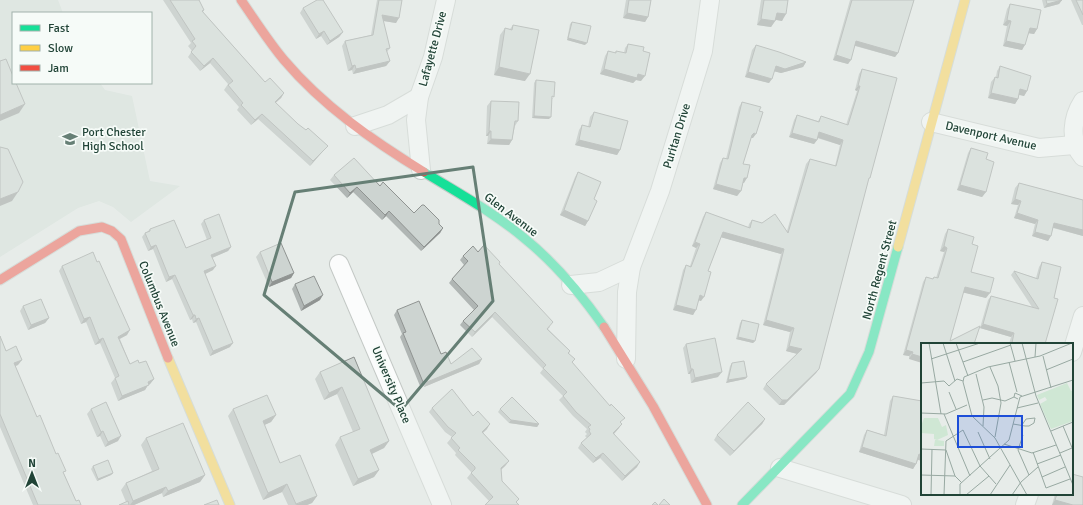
<svg xmlns="http://www.w3.org/2000/svg" width="1083" height="505" font-family="Signika,sans-serif">
<style>
.built{fill:#d4dfd9}
.lines{fill:none;stroke-linecap:round;stroke-linejoin:round}
.street-casing{stroke:#c4c9c6;stroke-width:20}
.fast-casing{stroke:#c2cac6;stroke-width:11}
.slow-casing{stroke:#c2cac6;stroke-width:11}
.jam-casing{stroke:#c2cac6;stroke-width:11}
.street{stroke:#fbfcfc;stroke-width:18}
.fast{stroke:#16e098;stroke-width:9}
.slow{stroke:#ffcf43;stroke-width:9}
.jam{stroke:#f24e42;stroke-width:9}
.wall{fill:#b0b6b4}
.shaded-wall{fill:#909492}
.building{fill:#cdd4d1;stroke:#909492}
.marked{fill:none;stroke:#667f75;stroke-width:3;stroke-linejoin:round}
.labels{text-anchor:middle;dominant-baseline:central;stroke-width:3.5;stroke-linejoin:round;paint-order:stroke}
.street-label{font-size:12px;fill:#214437;stroke:#f6fbf8}
.poi-label{font-size:12px;fill:#214437;stroke:#f6fbf8;text-anchor:start}
.inset-road{fill:none;stroke:#98a9a2;stroke-width:1}
.view{fill:#1d4ed8;fill-opacity:0.15;stroke:#1d4ed8;stroke-width:2}
.inset-edge{fill:none;stroke:#214437;stroke-width:2}
</style>
<rect width="100%" height="100%" fill="#e7ece9"/>
<!-- built -->
<path class="built" d="M0 0H58L63 13H13V83H100L105 90 132 96 150 181 180 186 131 222 113 207 99 201 78 208 0 257Z"/>
<g class="lines">
<!-- street casing -->
<g class="street-casing">
<g id="street">
<path d="M1083 101C1072 118 1069 141 1083 157"/>
<path d="M931 122 1039 148 1074 145"/>
<path d="M355 126 388 115 419 97"/>
<path d="M421 170 416 120 419 97 433 57 446 0"/>
<path d="M339 264 442 505"/>
<path d="M571 285 599 282 631 267"/>
<path d="M1072 352 1083 316"/>
<path d="M626 359 627 292 631 267 660 191 703 51 710 0"/>
<path d="M780 468 902 505"/>
<path d="M1025 505 1029 494"/>
</g>
</g>
<!-- fast casing -->
<g class="fast-casing">
<g id="fast">
<path d="M424 172C458 193 493 212 524 238 555 263 581 294 604 327"/>
<path d="M742 505 850 394 869 352 898 247"/>
</g>
</g>
<!-- slow casing -->
<g class="slow-casing">
<g id="slow">
<path d="M898 247 965 0"/>
<path d="M168 358 230 505"/>
</g>
</g>
<!-- jam casing -->
<g class="jam-casing">
<g id="jam">
<path d="M241 0C255 20 268 41 284 60 323 106 373 141 424 172"/>
<path d="M0 280 79 231 102 227 112 231 121 239 168 358"/>
<path d="M604 327 653 406 707 505"/>
</g>
</g>
<!-- street -->
<use href="#street" class="street"/>
<!-- fast -->
<use href="#fast" class="fast"/>
<!-- slow -->
<use href="#slow" class="slow"/>
<!-- jam -->
<use href="#jam" class="jam"/>
</g>
<!-- wall -->
<g class="wall">
<path d="M163 0H199L204 10 203 12 265 82 284 93 281 98 275 103 324 150 310 166 258 119 251 125 237 110 239 107 224 90 228 84 210 63 200 71 188 57 192 51 188 46 191 43Z"/>
<path d="M377 0H402L396 23 383 21 390 48 387 52 390 61 386 66 353 74 352 70 348 71 342 46 345 41 371 35Z"/>
<path d="M626 0H651L648 17 645 22 623 18Z"/>
<path d="M761 0H788L782 21 776 20 771 27 757 25Z"/>
<path d="M850 0H914L898 53 895 57 855 46 848 64 833 60Z"/>
<path d="M1042 0H1062L1059 4 1044 8Z"/>
<path d="M1071 0H1083V25H1082Z"/>
<path d="M1010 4 1037 29 1034 34 1029 33 1022 50 1003 46 1007 26 1003 25 1007 9Z"/>
<path d="M303 8 343 32 339 37 327 45 321 36 316 39 300 13Z"/>
<path d="M572 22 585 45 567 40 570 24Z"/>
<path d="M513 25 525 81 494 75 500 35 505 28 510 29Z"/>
<path d="M628 44 643 51 641 81 636 80 633 83 600 74 605 56 608 51 615 53 616 51 624 53 625 48Z"/>
<path d="M756 45 806 62 803 67 781 73 774 71 769 83 745 77 752 50Z"/>
<path d="M1000 66 1027 91 1024 96 1019 95 1018 99 1015 104 988 98 991 82 995 77H996L997 71Z"/>
<path d="M862 69 868 181 819 369 816 373 784 405H779L763 389 766 384 797 354 786 351 790 332 763 325 781 254 721 237 708 271 701 301 699 300 693 315 673 310 683 270 686 265 690 266 696 248 692 246 703 217 706 212 748 228 749 224 752 220 787 231 806 164 810 159 835 166 840 145 817 138V140L814 144 789 137 794 120 797 115 818 121 821 116 846 125 857 91 855 90 859 74Z"/>
<path d="M536 80 553 99H552L549 119 532 118 534 83Z"/>
<path d="M491 101 518 121 515 126 512 140 509 145 487 144 488 136H486L487 106Z"/>
<path d="M742 102 753 138H751L743 164 744 183H743L741 191 737 196 713 189 720 163 723 158 726 159 739 107Z"/>
<path d="M594 112 620 150 617 155 575 145 579 130 582 125 588 127 590 117Z"/>
<path d="M971 148 986 159V192L982 197 957 190 968 153Z"/>
<path d="M578 172 594 199 588 221 585 226 560 215 575 177Z"/>
<path d="M334 175 380 186 414 213 439 224 443 228 440 233 421 251 386 216 382 220 353 192 347 198 330 180Z"/>
<path d="M1019 183 1083 200V236L1053 228 1048 241 1032 236 1035 224 1014 218 1018 205 1011 204 1015 188Z"/>
<path d="M204 220 231 247 228 251 212 258 213 270 205 274 230 347 210 356 196 322 193 323 192 319 190 320 172 279 166 282 153 249 148 251 142 237 145 233 147 232 150 229 186 248 207 240 201 224Z"/>
<path d="M948 229 972 244 971 272 986 298 963 292 950 341 974 344 909 359V356L903 355 923 282 926 277 933 279 934 277 936 278 944 252 940 251 945 234Z"/>
<path d="M260 252 294 273 291 278 269 287 256 257Z"/>
<path d="M478 252 499 264 550 327 548 329 570 351 569 354 575 359 572 363 621 422 619 428 614 434 637 467 622 481 600 458 593 463 578 448 581 443 587 438 585 436 587 434 585 432 587 429 573 416 559 400 563 396 540 373 543 369 492 317 472 337 460 325 463 321 474 310 449 283 452 279 464 265 460 260 463 256Z"/>
<path d="M1042 262 1054 298 1045 344H1009L1011 337 980 328 988 300 991 296 1032 307 1011 275 1014 271 1036 278 1039 267Z"/>
<path d="M62 266 127 335 120 339 130 364 139 363 154 379 150 384 148 385 145 390 118 401 111 383 115 378 100 343 95 345 86 322 81 324 59 271Z"/>
<path d="M295 284 320 300 301 311 292 289Z"/>
<path d="M23 306 49 318 45 323 28 330 20 311Z"/>
<path d="M397 310 451 364 482 359 479 364 424 387 423 385 420 386 400 337 402 334 394 315Z"/>
<path d="M742 320 755 341 753 343 736 339 740 323Z"/>
<path d="M0 336 6 351 18 365 15 366 37 417 64 474 76 501 81 505H33L0 427Z"/>
<path d="M686 344 718 377 691 383 690 374H688L683 348Z"/>
<path d="M354 357 389 441 384 448 372 454 379 470 374 477 353 486 335 445 340 437 353 432 337 394 324 400 315 379 320 372Z"/>
<path d="M732 363 747 377 745 379 726 383 730 366Z"/>
<path d="M893 396 922 401V461L918 460 916 464 913 469 859 452 864 435 867 430 884 435 890 401Z"/>
<path d="M432 408 473 416 487 429 483 433 509 461 505 466 501 470 502 481 519 499 489 501 467 478 471 473V472L455 455 456 453 447 443 452 437 445 432 429 412Z"/>
<path d="M91 409 118 441 105 447 100 436 97 437 87 414Z"/>
<path d="M233 409 276 415 271 422 264 425 280 463 317 496 312 503 307 505H288L282 492 263 500 228 416Z"/>
<path d="M500 409 539 424 537 427 509 423 498 412Z"/>
<path d="M765 419 762 424 730 456 714 440 717 435Z"/>
<path d="M146 438 205 475 200 482 163 497 162 493 134 505H119L126 502 121 490 126 483 152 471 141 445Z"/>
<path d="M93 466 113 473 111 475 97 481 91 469Z"/>
<path d="M1055 494H1072L1083 505H1052Z"/>
</g>
<!-- shaded-wall -->
<g class="shaded-wall">
<path d="M1062 0 1059 4 1044 8 1047 4Z"/>
<path d="M627 13 648 17 645 22 623 18Z"/>
<path d="M777 13 786 14 782 21 772 19Z"/>
<path d="M382 15 399 18 396 23 378 20Z"/>
<path d="M761 19 775 21 771 27 757 25Z"/>
<path d="M1007 20 1011 21 1007 26 1003 25Z"/>
<path d="M1030 28 1037 29 1034 34 1027 33Z"/>
<path d="M324 31 321 36 316 39 319 34Z"/>
<path d="M343 32 339 37 327 45 330 41Z"/>
<path d="M568 38 587 43 585 45 567 40Z"/>
<path d="M856 41 898 53 895 57 853 45Z"/>
<path d="M1006 41 1025 45 1022 50 1003 46Z"/>
<path d="M836 55 851 60 848 64 833 60Z"/>
<path d="M213 58 210 63 200 71 204 66Z"/>
<path d="M390 61 386 66 353 74 356 69Z"/>
<path d="M806 62 803 67 781 73 773 71 776 66Z"/>
<path d="M355 65 352 70 348 71 352 66Z"/>
<path d="M499 67 530 74 525 81 494 75Z"/>
<path d="M604 69 638 74 645 76 641 81 636 80 633 83 600 74Z"/>
<path d="M748 72 772 79 769 83 745 77Z"/>
<path d="M858 86H860L857 91 855 90Z"/>
<path d="M1020 89 1027 91 1024 96 1017 94Z"/>
<path d="M284 93 281 98 271 107 275 102Z"/>
<path d="M991 93 1018 99 1015 104 988 98Z"/>
<path d="M25 104 19 113 0 121V115Z"/>
<path d="M262 114 258 119 251 125 255 120Z"/>
<path d="M534 116 551 117 549 119 532 118Z"/>
<path d="M489 131H491L488 136H486Z"/>
<path d="M819 132 843 140 840 145 816 137Z"/>
<path d="M754 133 756 134 753 138H750Z"/>
<path d="M792 133 817 140 814 144 789 137Z"/>
<path d="M491 139 512 140 509 145 487 144Z"/>
<path d="M579 140 620 150 617 155 575 145Z"/>
<path d="M328 146 324 150 310 166 313 161Z"/>
<path d="M744 178H747L744 183 741 182Z"/>
<path d="M716 184 741 191 737 196 713 189Z"/>
<path d="M960 185 986 192 982 197 957 190Z"/>
<path d="M357 187 353 192 347 198 350 193Z"/>
<path d="M18 192 12 201 0 206V199Z"/>
<path d="M1015 199 1021 201 1018 205 1011 204Z"/>
<path d="M564 210 588 221 585 226 560 215Z"/>
<path d="M389 211 386 216 382 220 385 215Z"/>
<path d="M1017 213 1038 220 1035 224 1014 218Z"/>
<path d="M1054 223 1083 230V236L1051 227Z"/>
<path d="M443 228 440 233 421 251 424 247Z"/>
<path d="M723 232 784 249 781 254 720 237Z"/>
<path d="M1035 232 1051 236 1048 241 1032 236Z"/>
<path d="M695 242 700 244 696 248 692 246Z"/>
<path d="M156 245 153 249 148 251 151 247Z"/>
<path d="M944 246 947 248 944 252 940 251Z"/>
<path d="M231 247 228 251 207 260 211 255Z"/>
<path d="M216 266 213 270 201 276 204 271Z"/>
<path d="M294 273 291 278 269 287 272 282Z"/>
<path d="M175 275 172 279 166 282 169 277Z"/>
<path d="M965 287 990 293 986 298 961 292Z"/>
<path d="M323 295 320 300 301 311 304 306Z"/>
<path d="M700 295 704 297 701 301 697 300Z"/>
<path d="M676 305 696 310 693 315 673 310Z"/>
<path d="M495 312 492 317 472 337 475 332Z"/>
<path d="M193 315H195L192 319 190 320Z"/>
<path d="M90 317 86 322 81 324 84 319Z"/>
<path d="M49 318 45 323 28 330 31 325Z"/>
<path d="M199 318 196 322 193 323 196 319Z"/>
<path d="M766 320 794 328 790 332 763 325Z"/>
<path d="M983 324 1014 333 1011 337 980 328Z"/>
<path d="M130 330 127 335 115 341 118 337Z"/>
<path d="M738 337 755 341 753 343 736 339Z"/>
<path d="M103 338 100 343 95 345 99 340Z"/>
<path d="M233 343 230 347 210 356 213 351Z"/>
<path d="M789 346 802 349 798 354 786 351Z"/>
<path d="M906 350 913 352 909 356 903 355Z"/>
<path d="M912 354 922 357V363L909 359Z"/>
<path d="M482 359 479 364 424 387 427 382Z"/>
<path d="M22 360 18 365 10 368 14 363Z"/>
<path d="M691 369H693L690 374H688Z"/>
<path d="M819 369 816 373 784 405H779L782 400Z"/>
<path d="M722 372 718 377 691 383 695 378Z"/>
<path d="M747 377 745 379 726 383 728 380Z"/>
<path d="M154 379 150 384 148 385 145 390 118 401 122 396Z"/>
<path d="M426 381 423 385 420 386 423 382Z"/>
<path d="M342 387 337 394 324 400 329 393Z"/>
<path d="M276 415 271 422 258 428 263 421Z"/>
<path d="M765 419 762 424 730 456 734 451Z"/>
<path d="M511 420 539 424 537 427 509 423Z"/>
<path d="M490 424 487 429 478 437 482 432Z"/>
<path d="M622 424 619 428 610 438 613 433Z"/>
<path d="M103 431 100 436 97 437 101 432Z"/>
<path d="M121 436 118 441 105 447 108 442Z"/>
<path d="M389 441 384 448 365 457 370 450Z"/>
<path d="M862 447 916 464 913 469 859 452Z"/>
<path d="M603 453 600 458 593 463 596 458Z"/>
<path d="M919 454 922 455V461L916 459Z"/>
<path d="M509 461 505 466 497 473 501 468Z"/>
<path d="M640 462 637 467 622 481 625 476Z"/>
<path d="M379 470 374 477 353 486 358 479Z"/>
<path d="M113 473 111 475 97 481 98 479Z"/>
<path d="M205 475 200 482 163 497 168 491Z"/>
<path d="M287 484 282 492 263 500 268 493Z"/>
<path d="M166 487 162 493 134 505H130L133 501Z"/>
<path d="M317 496 312 503 307 505H295Z"/>
<path d="M1055 500 1073 505H1052Z"/>
</g>
<!-- building -->
<g class="building">
<path d="M170 0H199L204 10 202 11 265 82 270 78 284 93 275 102 298 124 306 130 308 128 328 146 313 161 262 114 255 120 241 105 243 103 228 85 233 81 213 58 204 66 191 52 196 46 192 41 195 39Z"/>
<path d="M317 0H323L343 32 330 41 324 31 319 34 303 8Z"/>
<path d="M379 0H402L399 18 382 15 390 48 386 49 390 61 356 69 355 65 352 66 345 41 373 35Z"/>
<path d="M629 0H651L648 17 627 13Z"/>
<path d="M764 0H788L786 14 777 13 775 21 761 19Z"/>
<path d="M852 0H914L898 53 856 41 851 60 836 55Z"/>
<path d="M1046 0H1062L1047 4Z"/>
<path d="M1076 0H1083V15Z"/>
<path d="M1010 4 1041 10 1037 29 1030 28 1025 45 1006 41 1011 21 1007 20Z"/>
<path d="M572 22 591 26 587 43 568 38Z"/>
<path d="M513 25 539 30 530 74 499 67 505 28 512 30Z"/>
<path d="M628 44 644 47 643 51 650 53 645 76 638 74 637 78 604 69 608 51 616 53V51L626 53Z"/>
<path d="M756 45 779 52 806 62 785 69 776 66 772 79 748 72Z"/>
<path d="M6 59 13 76V83H16L25 104 0 115V61Z"/>
<path d="M1000 66 1031 76 1027 91 1020 89 1018 99 991 93 995 77 998 78Z"/>
<path d="M862 69 897 78 870 178H869L819 369 787 400H782L766 384 802 349 789 346 794 328 766 320 784 249 723 232 708 271 711 272 704 297 700 295 696 310 676 305 686 265 691 267 700 244 695 242 706 212 750 228 752 220 762 223 775 214 788 233 810 159 836 166 843 140 819 132 817 140 792 133 797 115 819 122 821 116 848 125 860 86H858Z"/>
<path d="M536 80 555 82 554 97 552 96 551 117 534 116Z"/>
<path d="M491 101 519 102 518 121H515L512 140 491 139V131H489Z"/>
<path d="M742 102 761 107 759 111 763 112 756 134 754 133 752 135 743 164 750 165 747 178H744L741 191 716 184 723 158 728 159Z"/>
<path d="M594 112 628 121 620 150 579 140 582 125 590 127Z"/>
<path d="M0 147 8 149 23 182 18 192 0 199 1 201H0Z"/>
<path d="M971 148 988 153 986 159 994 162 986 192 960 185Z"/>
<path d="M354 158 380 186 383 182 414 213 422 205H424L439 220V224L443 228 424 247 389 211 385 215 357 187 350 193 334 175Z"/>
<path d="M578 172 601 182 594 199 597 201 588 221 564 210Z"/>
<path d="M1019 183 1083 200V230L1054 223 1051 236 1035 232 1038 220 1017 213 1021 201 1015 199Z"/>
<path d="M219 214 231 247 211 255 216 266 204 271 233 343 213 351 199 318 196 319 195 315H193L175 275 169 277 156 245 151 247 145 233 150 231V229L174 220 186 248 211 238 204 220Z"/>
<path d="M948 229 974 237 972 244 978 246 971 272 994 278 990 293 965 287 950 341 980 326 974 344H922V357L912 354 913 352 906 350 926 277 933 279 934 277 938 278 947 248 944 246Z"/>
<path d="M281 243 294 273 272 282 260 252Z"/>
<path d="M484 245 500 262 499 264 553 322 547 329 570 351 568 353 575 359 572 362 610 406 611 404 625 418 620 422 622 424 613 433 640 462 625 476 603 453 596 458 581 443 591 434 589 431 590 429 588 427 591 425 576 412 563 396 567 392 543 368 546 365 495 312 475 332 463 321 478 306 452 279 468 261 463 256 473 246 478 252Z"/>
<path d="M93 252 97 262 99 261 130 330 118 337 130 364 138 360 139 363 146 361 154 379 148 382 149 385 122 396 115 378 119 376 103 338 99 340 90 317 84 319 62 266Z"/>
<path d="M1042 262 1061 267 1054 298 1058 299 1045 344H1015L1012 343 1014 333 983 324 991 296 1039 309 1014 271 1038 279Z"/>
<path d="M314 276 323 295 304 306 295 284Z"/>
<path d="M41 299 49 318 31 325 23 306Z"/>
<path d="M419 301 441 354 446 352 451 364 472 348 482 359 427 382 426 381 423 382 403 333 406 332 397 310Z"/>
<path d="M742 320 759 324 755 341 738 337Z"/>
<path d="M0 336 6 351 16 346 22 360 14 363 37 417 40 415 56 454 58 453 66 471 63 472 76 501 79 500 81 505H38L0 414Z"/>
<path d="M715 338 722 372 695 378 693 369H691L686 344Z"/>
<path d="M354 357 389 441 370 450 379 470 358 479 340 437 360 429 342 387 329 393 320 372Z"/>
<path d="M744 361 747 377 728 380 732 363Z"/>
<path d="M452 389 473 416 478 411 490 424 482 432 509 461 501 468 502 481 519 499 516 502 519 505H485L493 497 471 473 475 469V467L458 450 460 448 451 438 456 433 448 427 432 408Z"/>
<path d="M267 395 276 415 263 421 280 463 300 455 317 496 296 504 287 484 268 493 233 409Z"/>
<path d="M893 396 922 401V455L919 454 916 464 862 447 867 430 886 436Z"/>
<path d="M512 397 539 424 511 420 500 409Z"/>
<path d="M106 402 121 436 108 442 103 431 101 432 91 409Z"/>
<path d="M748 402 765 419 734 451 717 435Z"/>
<path d="M183 423 205 475 168 491 166 487 133 501 126 483 159 469 146 438Z"/>
<path d="M108 460 113 473 98 479 93 466Z"/>
<path d="M1072 474 1083 477V505H1073L1055 500 1057 494H1072Z"/>
<path d="M664 499 670 505H659Z"/>
<path d="M217 500 219 505H204Z"/>
<path d="M128 501 129 505H119Z"/>
<path d="M655 502 658 505H652Z"/>
</g>
<!-- marked area -->
<path d="M0 0H1083V505H0ZM473 167 493 301 401 410 264 295 295 192Z" fill="#e7ece9" fill-opacity=".55" fill-rule="evenodd"/>
<path class="marked" d="M473 167 493 301 401 410 264 295 295 192Z"/>
<!-- icons -->
<defs>
<g id="school-bare" transform="scale(1.2)"><path d="M0-5L7-2L0 1L-7-2ZM-4 1L0 2.5L4 1V4Q0 6-4 4Z" fill="#667f75" stroke="#f6fbf8" stroke-width="2.5" paint-order="stroke"/></g>
</defs>
<g fill-rule="evenodd">
<use href="#school-bare" x="70" y="139"/>
</g>
<g class="labels">
<!-- street labels -->
<g class="street-label">
<text transform="translate(433 49) rotate(-75)">Lafayette Drive</text>
<text transform="translate(677 136) rotate(-73)">Puritan Drive</text>
<text transform="translate(991 136) rotate(13)">Davenport Avenue</text>
<text transform="translate(511 215) rotate(37)">Glen Avenue</text>
<text transform="translate(880 270) rotate(-75)">North Regent Street</text>
<text transform="translate(159 304) rotate(68)">Columbus Avenue</text>
<text transform="translate(391 385) rotate(67)">University Place</text>
</g>
<!-- poi labels -->
<g class="poi-label">
<text x="82" y="132">Port Chester<tspan x="82" dy="14">High School</tspan></text>
</g>
</g>
<!-- overview -->
<g transform="translate(921 343)">
<rect width="152" height="152" fill="#e7ece9"/>
<path d="M146 40 150 48 152 47V78L130 86 119 61 126 57 124 54 118 57 116 52ZM3 75H17L21 84 25 82 27 92 16 97 23 98V103H13L14 97H16L13 96V91L0 90V78V83Z" fill="#cfe7d4"/>
<path class="inset-road" d="M8 0 20 71M22 0 34 38M35 0 47 33M89 0 94 18M101 0 115 53 152 142M122 13 130 45M114 14 115 0M10 16 59 0M42 19 90 2M88 19 96 49M69 24 77 43 80 60 74 94M125 27 152 16M55 31 63 64 62 83M42 39 51 73 74 95 106 152M42 39 43 34 67 24 119 13 151 0M0 40 23 38 28 43 36 36 42 38M28 49 35 66M97 56 93 54 94 50 101 53M62 57 71 55 84 58 93 54M96 65 117 60M0 70 25 71 46 62M23 71 49 133M92 81 104 83H108L113 80 114 75 105 76 101 82M142 83 152 107M130 88 152 79M57 89 69 116M102 92 97 107 108 132M83 101 111 110 135 102M0 106 25 107 34 133 41 140M112 109 125 145 149 136M139 110 151 105M116 121 140 112M0 132 34 133M121 134 144 124M10 152 11 106M23 152 25 98 42 87 59 123 75 141M39 152V141L88 97 99 54 152 37M45 152 68 133M69 152 89 122M91 152 100 139 117 124"/>
<path class="view" d="M37 73H101V104H37Z"/>
<rect width="152" height="152" class="inset-edge"/>
</g>
<!-- legend -->
<rect x="12" y="12" width="140" height="72" fill="#f6fbf8" stroke="#a1b2ab"/>
<rect x="20" y="25" width="20" height="6" fill="#16e098" stroke="#a1b2ab"/>
<text x="48" y="32" font-size="12" fill="#214437">Fast</text>
<rect x="20" y="45" width="20" height="6" fill="#ffcf43" stroke="#a1b2ab"/>
<text x="48" y="52" font-size="12" fill="#214437">Slow</text>
<rect x="20" y="65" width="20" height="6" fill="#f24e42" stroke="#a1b2ab"/>
<text x="48" y="72" font-size="12" fill="#214437">Jam</text>
<!-- north arrow -->
<g transform="translate(32 473)" stroke="#f6fbf8" stroke-width="3" paint-order="stroke">
<path d="M0-3L7 15L0 10L-7 15Z" fill="#214437"/>
<text y="-6" font-size="11" font-weight="bold" text-anchor="middle" fill="#214437">N</text>
</g>
</svg>
